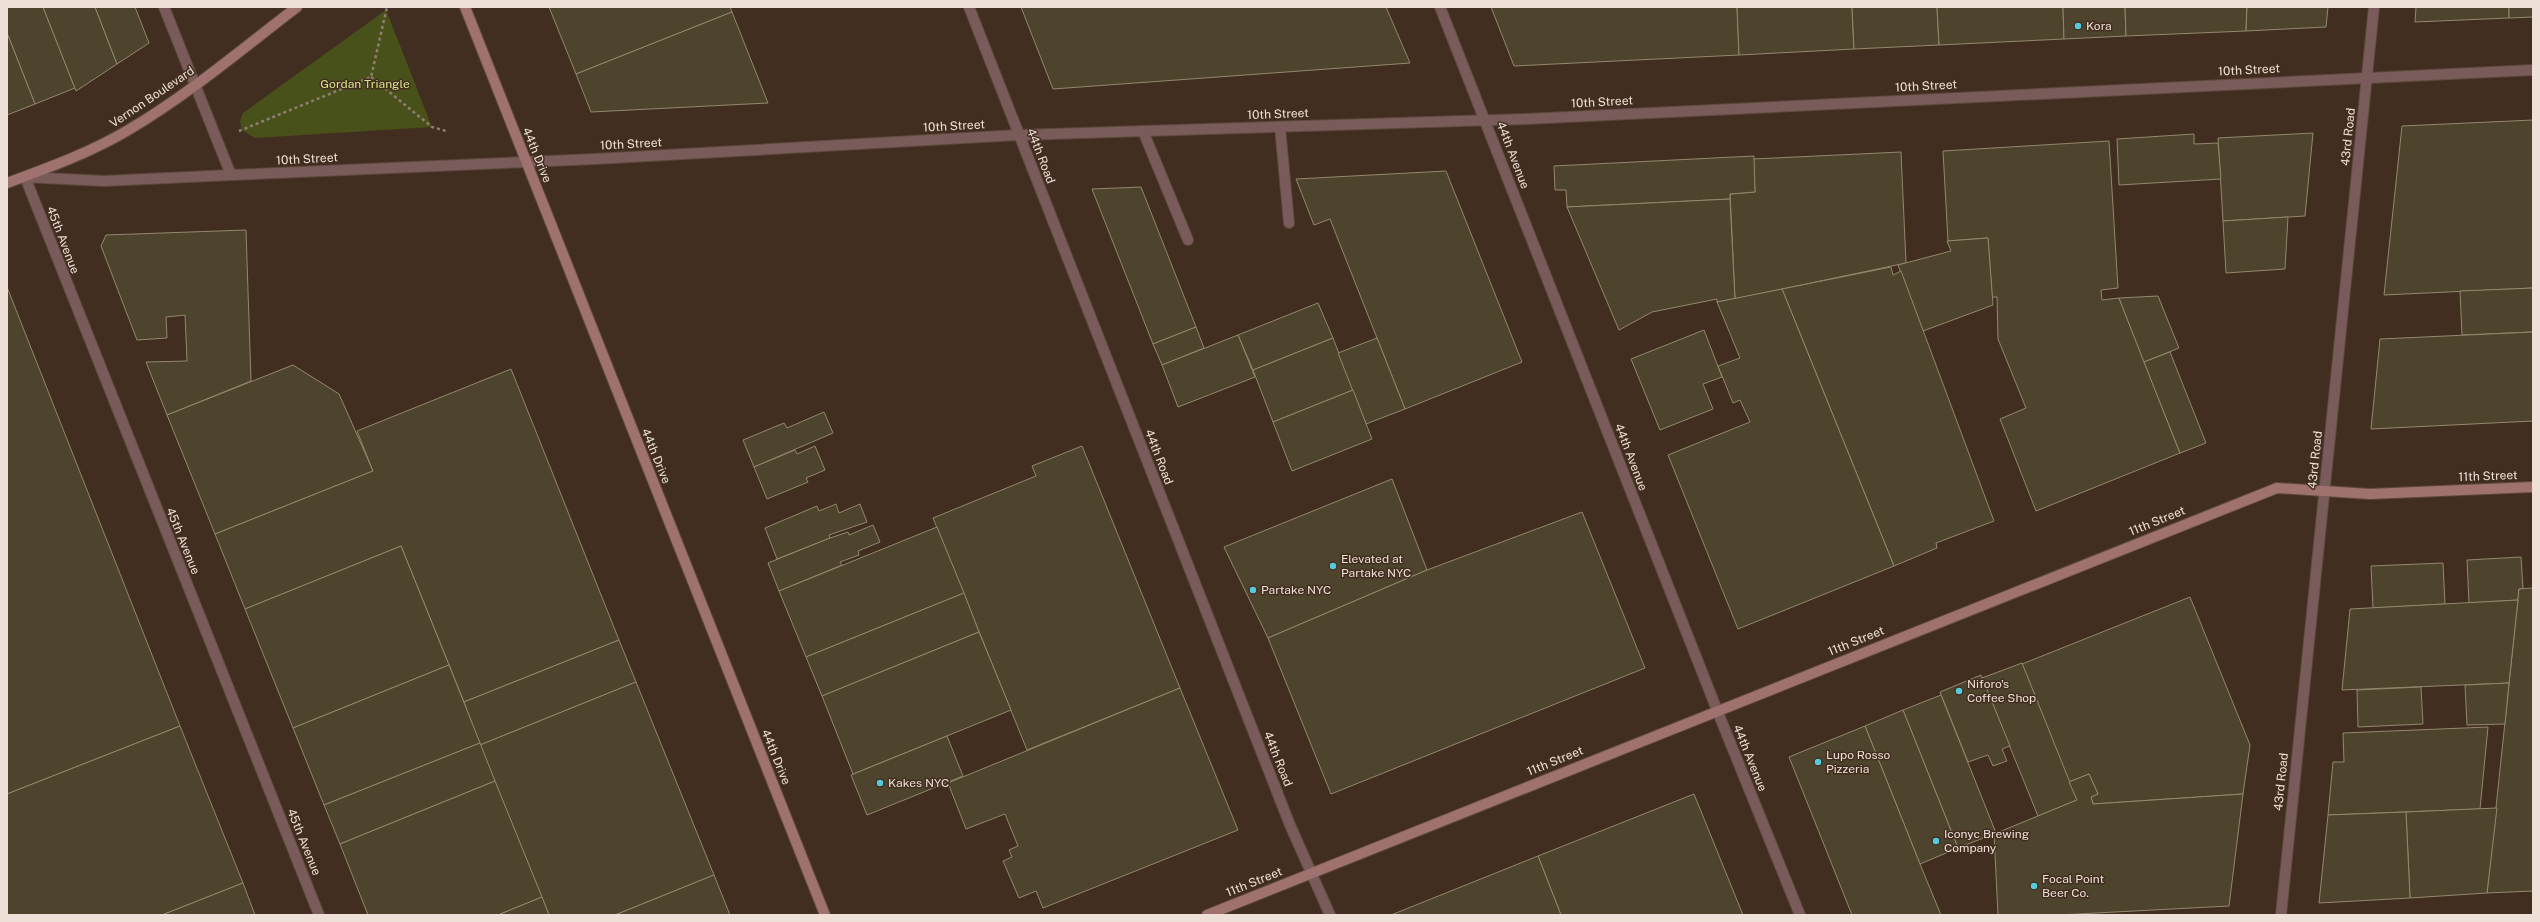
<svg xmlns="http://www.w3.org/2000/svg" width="2540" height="922" font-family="'Public Sans',sans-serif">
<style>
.green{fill:#49511b}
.building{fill:#4e442d;stroke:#93876e}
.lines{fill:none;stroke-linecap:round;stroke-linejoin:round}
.lane-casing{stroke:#5e4a3d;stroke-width:12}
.street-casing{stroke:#5e4a3d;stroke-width:12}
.secondary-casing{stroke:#5e4a3d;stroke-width:12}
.path{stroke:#907e73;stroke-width:2.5;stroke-dasharray:3 3;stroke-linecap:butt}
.lane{stroke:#795c5a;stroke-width:10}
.street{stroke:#795c5a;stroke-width:10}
.secondary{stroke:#9f726f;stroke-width:10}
.poi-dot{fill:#55cadf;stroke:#422e20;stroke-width:1.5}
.labels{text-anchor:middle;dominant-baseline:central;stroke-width:3;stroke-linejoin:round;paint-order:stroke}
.poi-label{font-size:12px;fill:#eee0d7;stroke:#422e20;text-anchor:start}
.street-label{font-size:12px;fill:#eee0d7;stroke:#422e20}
.park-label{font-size:12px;fill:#d5e58a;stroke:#422e20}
</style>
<rect width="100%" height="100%" fill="#422e20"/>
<!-- green -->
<path class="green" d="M386 10 432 127 255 138 242 130 240 121 243 113Z"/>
<!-- building -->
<g class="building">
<path d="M7 7H43L75 88 35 104 7 33Z"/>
<path d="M43 7H95L117 64 76 91Z"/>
<path d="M95 7H135L149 43 117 64Z"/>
<path d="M549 7H730L732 12 576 74Z"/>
<path d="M1021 7H1386L1410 63 1053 89Z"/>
<path d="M1491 7H1737L1739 55 1514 66Z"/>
<path d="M1737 7H1852L1854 49 1739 55Z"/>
<path d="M1852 7H1937L1939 45 1854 49Z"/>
<path d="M1937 7H2063L2064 39 1939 45Z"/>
<path d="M2063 7H2125L2126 36 2064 39Z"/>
<path d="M2125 7H2247L2246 31 2126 36Z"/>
<path d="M2247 7H2328L2326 27 2246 31Z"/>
<path d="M2416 7H2509V18L2415 22Z"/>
<path d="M2509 7H2533V17L2509 18Z"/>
<path d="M732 12 768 103 591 112 576 74Z"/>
<path d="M7 33 35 104 7 115Z"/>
<path d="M2533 120V288L2384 295 2402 126Z"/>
<path d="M2313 133 2305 216 2223 221 2218 138Z"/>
<path d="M2194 134V144L2218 143 2221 179 2119 185 2117 139Z"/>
<path d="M2109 141 2118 288 2101 290 2102 300 2119 298 2180 453 2036 511 2000 419 2026 408 1998 339 1997 297H1992L1988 238 1948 241 1943 151Z"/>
<path d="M1901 152 1906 263 1735 299 1730 194 1755 192 1753 159Z"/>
<path d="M1754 156 1755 192 1730 194V199L1567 207 1566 190H1555L1554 166Z"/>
<path d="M1446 171 1522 362 1405 409 1330 219 1314 225 1296 179Z"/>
<path d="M1141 187 1196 327 1153 344 1092 189Z"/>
<path d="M1730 199 1735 299 1717 302V299L1652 312 1619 330 1567 207Z"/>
<path d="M2288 217 2285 269 2226 273 2223 221Z"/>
<path d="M246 230 251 381 167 415 146 362 187 361 185 315 166 317 167 338 137 340 101 246 106 235Z"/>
<path d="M1988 238 1993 305 1923 331 1898 265 1951 251 1947 241Z"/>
<path d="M1891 267 1893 275 1901 271 1994 521 1936 543 1937 548 1894 566 1782 289Z"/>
<path d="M7 287 180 726 7 794Z"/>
<path d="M2533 288V332L2462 335 2460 291Z"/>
<path d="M1782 289 1894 566 1738 629 1668 455 1750 422 1740 400 1733 403 1718 366 1740 358 1717 302Z"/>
<path d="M2158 296 2179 348 2144 362 2119 298Z"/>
<path d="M1318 303 1333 338 1253 370 1238 335Z"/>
<path d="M1196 327 1204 348 1162 365 1153 344Z"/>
<path d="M1704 330 1722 377 1703 384 1713 409 1660 430 1631 359Z"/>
<path d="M2533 332V421L2371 429 2380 339Z"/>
<path d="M1238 335 1255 377 1178 407 1162 365Z"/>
<path d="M1333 338 1353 390 1273 422 1253 370Z"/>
<path d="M1377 338 1405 409 1366 424 1338 353Z"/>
<path d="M2170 352 2206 443 2180 453 2144 362Z"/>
<path d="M293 365 339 394 373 471 215 534 167 415Z"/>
<path d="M511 369 619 640 464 702 401 546 245 609 215 534 373 471 357 431Z"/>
<path d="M1353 390 1372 439 1292 471 1273 422Z"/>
<path d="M824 412 833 433 754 467 743 440 784 423 787 428Z"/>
<path d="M815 446 825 470 806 478 808 482 767 499 754 467 795 450 797 454Z"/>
<path d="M1082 446 1180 688 1027 750 933 518 1036 476 1032 466Z"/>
<path d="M1392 479 1427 570 1268 638 1224 547Z"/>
<path d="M836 504 839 513 860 504 867 522 829 535 830 538 777 559 765 528 817 506 819 511Z"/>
<path d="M1582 512 1645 668 1331 794 1268 638 1427 570Z"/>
<path d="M873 525 880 542 858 551 859 555 840 562 842 565 779 591 768 563 830 538 848 532 849 535Z"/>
<path d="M937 527 964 593 806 657 779 591Z"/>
<path d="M401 546 449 665 293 728 245 609Z"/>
<path d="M2521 557 2523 589H2519L2518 600 2469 603 2467 560Z"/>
<path d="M2443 563 2445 604 2373 608 2371 566Z"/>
<path d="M2533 588V891L2487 893 2519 589Z"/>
<path d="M964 593 979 632 822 696 806 657Z"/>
<path d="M2190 597 2250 745 2243 794 2093 804 2091 797 2098 794 2089 774 2069 782 2022 664Z"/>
<path d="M2518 600 2509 683 2342 690 2350 609Z"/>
<path d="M979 632 1011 710 853 774 822 696Z"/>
<path d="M619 640 636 682 480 745 464 702Z"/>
<path d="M2022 663 2077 800 2038 816 1982 678Z"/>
<path d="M449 665 480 743 324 805 293 728Z"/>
<path d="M1981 675 2010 746 2002 749 2007 761 1993 766 1988 755 1968 762 1940 692Z"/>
<path d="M636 682 714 875 615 915H549L480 745Z"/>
<path d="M2509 683 2505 724 2467 725 2465 685Z"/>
<path d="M2421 687 2423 724 2358 727 2357 690Z"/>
<path d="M1180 688 1238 830 1043 908 1036 891 1019 898 1003 861 1012 857 1009 850 1018 846 1005 814 966 829 948 783Z"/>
<path d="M1941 695 1996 833 1958 848 1903 710Z"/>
<path d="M1903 710 1958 848 1920 864 1865 726Z"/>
<path d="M180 726 243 883 162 915H7V794Z"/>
<path d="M1865 726 1920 864 1941 915H1852L1789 757Z"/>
<path d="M2488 727 2480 809 2328 815 2333 762H2344L2343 733Z"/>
<path d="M947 736 963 776 867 815 851 775Z"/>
<path d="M480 743 495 781 340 844 324 805Z"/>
<path d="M2089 774 2098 794 2091 797 2093 804 2243 794 2229 906 2058 915H1998L1994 834 2077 800 2069 782Z"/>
<path d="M495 781 542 897 498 915H368L340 844Z"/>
<path d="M1694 794 1743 915H1561L1538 856Z"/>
<path d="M2497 808 2487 893 2410 898 2406 812Z"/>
<path d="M2406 812 2410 898 2319 903 2328 815Z"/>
<path d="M1538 856 1561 915H1391Z"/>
<path d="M714 875 730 915H615Z"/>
<path d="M243 883 255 915H162Z"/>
<path d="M542 897 549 915H498Z"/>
</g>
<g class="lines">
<!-- lane casing -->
<g class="lane-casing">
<g id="lane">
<path d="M1280 127 1289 223"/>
<path d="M1143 131 1188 240"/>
</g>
</g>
<!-- street casing -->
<g class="street-casing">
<g id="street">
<path d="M164 7 231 175"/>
<path d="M969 7 1290 825 1330 915"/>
<path d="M1440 7 1717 710 1800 915"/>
<path d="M319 915 25 177 104 181 231 175 595 159 1019 135 1526 119 2533 70"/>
<path d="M2281 915 2374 7"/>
</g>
</g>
<!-- secondary casing -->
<g class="secondary-casing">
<g id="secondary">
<path d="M465 7 825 915"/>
<path d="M7 183C48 168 92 152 130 129 189 94 242 49 297 7"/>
<path d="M1207 915 2277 488 2370 494 2533 487"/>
</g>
</g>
<!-- path -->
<g class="path">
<path d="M371 77 432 127 446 131"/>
<path d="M239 131 371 77 387 7"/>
</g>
<!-- lane -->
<use href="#lane" class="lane"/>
<!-- street -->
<use href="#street" class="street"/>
<!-- secondary -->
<use href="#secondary" class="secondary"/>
</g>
<!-- markers -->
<g class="poi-dot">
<circle cx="2078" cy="26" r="4"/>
<circle cx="1333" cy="566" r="4"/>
<circle cx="1253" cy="590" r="4"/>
<circle cx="1959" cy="691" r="4"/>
<circle cx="1818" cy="762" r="4"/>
<circle cx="880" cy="783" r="4"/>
<circle cx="1936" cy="841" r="4"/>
<circle cx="2034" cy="886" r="4"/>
</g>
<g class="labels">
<!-- poi labels -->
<g class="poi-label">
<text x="2086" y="26">Kora</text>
<text x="1341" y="559">Elevated at<tspan x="1341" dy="14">Partake NYC</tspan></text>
<text x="1261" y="590">Partake NYC</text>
<text x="1967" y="684">Niforo's<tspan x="1967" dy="14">Coffee Shop</tspan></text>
<text x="1826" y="755">Lupo Rosso<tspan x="1826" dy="14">Pizzeria</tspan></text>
<text x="888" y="783">Kakes NYC</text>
<text x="1944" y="834">Iconyc Brewing<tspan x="1944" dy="14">Company</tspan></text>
<text x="2042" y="879">Focal Point<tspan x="2042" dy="14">Beer Co.</tspan></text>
</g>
<!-- street labels -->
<g class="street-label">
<text transform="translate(2249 70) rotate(-3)">10th Street</text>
<text transform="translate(1926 86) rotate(-3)">10th Street</text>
<text transform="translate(152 97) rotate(-34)">Vernon Boulevard</text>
<text transform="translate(1602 102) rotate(-3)">10th Street</text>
<text transform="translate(1278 114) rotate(-2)">10th Street</text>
<text transform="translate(954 126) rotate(-3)">10th Street</text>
<text transform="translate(2348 137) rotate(-84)">43rd Road</text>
<text transform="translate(631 144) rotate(-3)">10th Street</text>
<text transform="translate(537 155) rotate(68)">44th Drive</text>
<text transform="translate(1513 155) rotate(69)">44th Avenue</text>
<text transform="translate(1041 156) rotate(69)">44th Road</text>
<text transform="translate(307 159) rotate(-3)">10th Street</text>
<text transform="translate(63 240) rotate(69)">45th Avenue</text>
<text transform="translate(656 456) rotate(68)">44th Drive</text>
<text transform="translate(1159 457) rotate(69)">44th Road</text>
<text transform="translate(1631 457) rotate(69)">44th Avenue</text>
<text transform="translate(2315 460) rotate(-84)">43rd Road</text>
<text transform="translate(2488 476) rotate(-2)">11th Street</text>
<text transform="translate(2157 521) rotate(-22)">11th Street</text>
<text transform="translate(183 541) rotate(68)">45th Avenue</text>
<text transform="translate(1856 641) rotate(-22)">11th Street</text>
<text transform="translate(776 757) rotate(68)">44th Drive</text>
<text transform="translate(1750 758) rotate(68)">44th Avenue</text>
<text transform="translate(1278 759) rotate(68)">44th Road</text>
<text transform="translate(1555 761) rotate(-22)">11th Street</text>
<text transform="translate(2281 782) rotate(-84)">43rd Road</text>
<text transform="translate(304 842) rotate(68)">45th Avenue</text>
<text transform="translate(1254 882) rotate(-22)">11th Street</text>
</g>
<!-- park labels -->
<g class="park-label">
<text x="365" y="84">Gordan Triangle</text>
</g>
</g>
<!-- border -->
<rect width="2540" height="922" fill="none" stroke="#eee0d7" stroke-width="16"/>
</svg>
